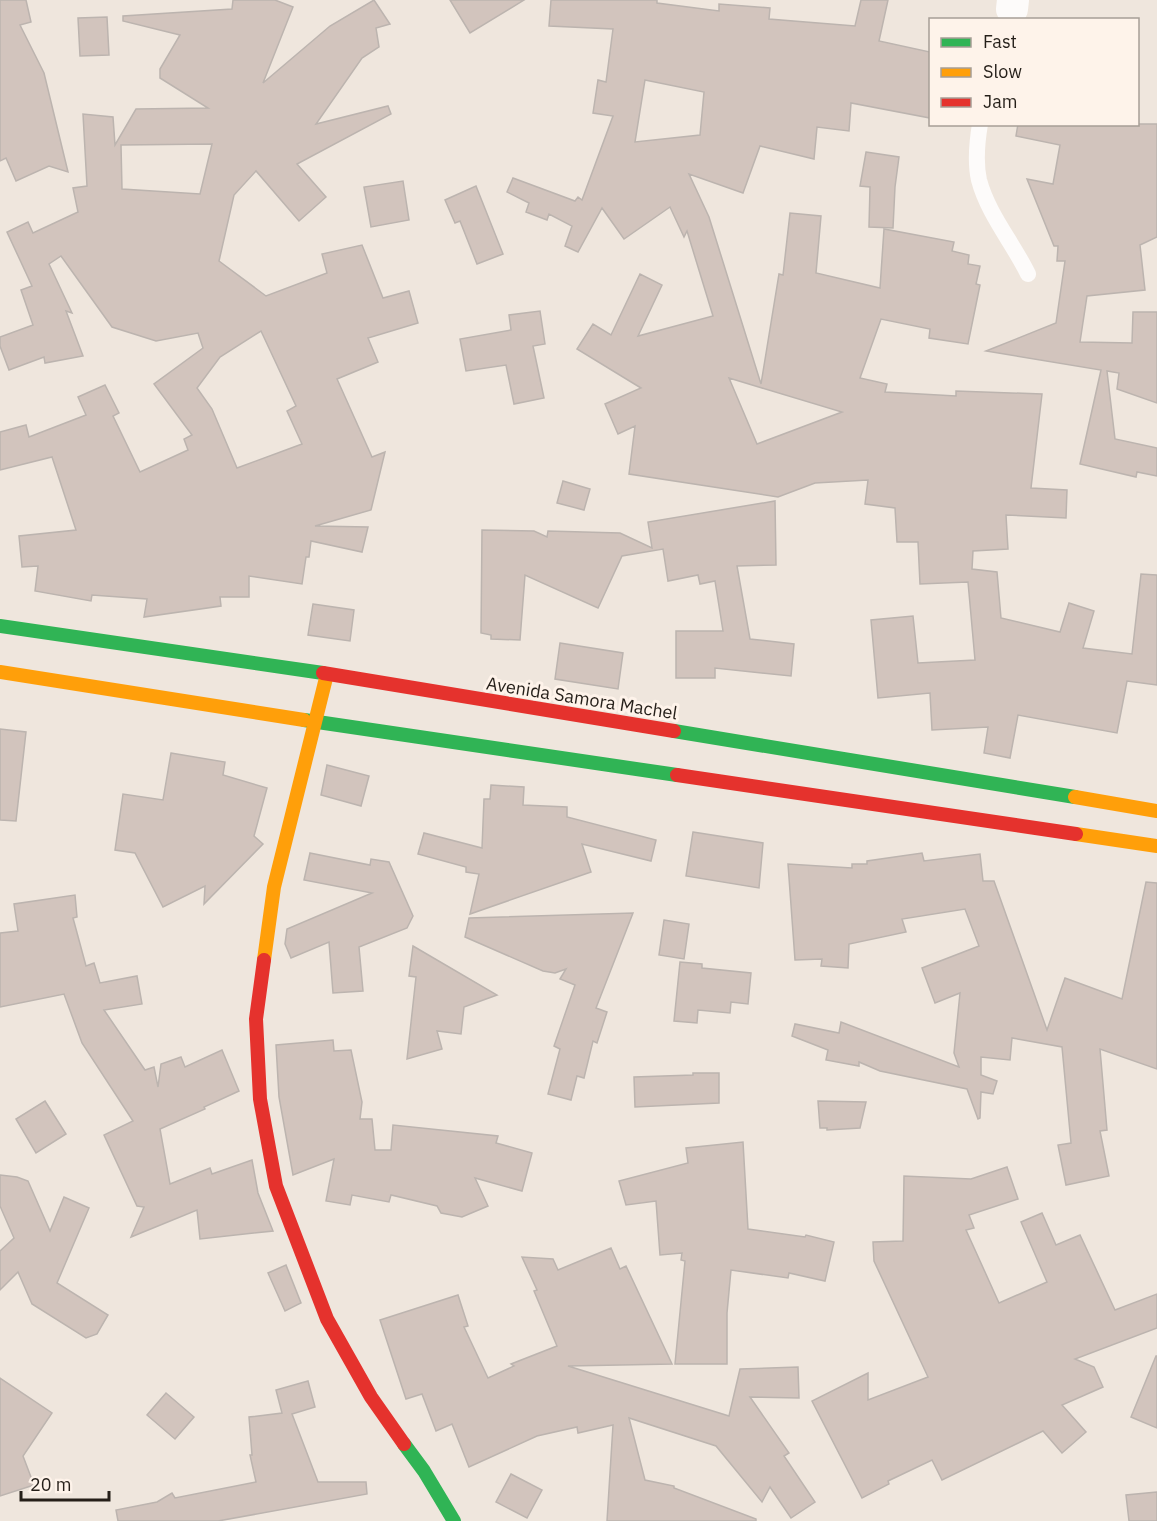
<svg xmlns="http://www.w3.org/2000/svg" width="1157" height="1521" font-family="'IBM Plex Sans',sans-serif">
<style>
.building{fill:#d2c4bd;stroke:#bcb4af;stroke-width:1.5;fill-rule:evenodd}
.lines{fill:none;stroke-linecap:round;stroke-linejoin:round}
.lane{stroke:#fdfbfa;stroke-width:16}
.street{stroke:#fdfbfa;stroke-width:32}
.fast{stroke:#30b455;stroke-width:14}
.slow{stroke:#ff9f0a;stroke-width:14}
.jam{stroke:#e5322d;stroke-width:14}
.labels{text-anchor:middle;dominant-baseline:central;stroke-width:6;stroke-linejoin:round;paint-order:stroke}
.street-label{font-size:18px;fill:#251f19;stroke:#fef3ea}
</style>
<rect width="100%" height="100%" fill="#efe6dd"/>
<!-- building -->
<g class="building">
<path d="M0 0H26L31 22 20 25 44 73 68 172 49 166 16 181 6 158 0 161Z"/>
<path d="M233 0H275L293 7 263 83 330 26 374 0 390 24 376 28 379 47 362 58 316 124 388 106 391 114 297 164 326 197 299 221 256 171 234 195 219 261 266 296 327 273 322 254 362 245 383 298 409 291 418 323 368 338 378 362 337 379 372 457 385 452 371 510 315 526 368 527 362 552 311 541 309 557H306L302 584 249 576V597H220L221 606 144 617 147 599 92 595 91 601 35 591 38 566 22 567 19 536 76 530 52 457 0 470V432L26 425 29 437 86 415 78 397 105 385 119 413 113 416 140 472 188 450 184 439 192 435 154 384 203 348 198 333 156 341 112 327 61 256 49 264 72 313 66 311 83 356 45 363 44 357 9 370 0 346V337L33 325 21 290 32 286 7 232 28 222 33 233 78 212 73 188 87 186 83 114 113 117 115 145 136 109 208 108 160 78V69L180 35 123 21V16L232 9ZM212 144 200 194 122 189 121 145ZM261 331 296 406 287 411 302 444 237 468 212 409 197 388 220 357Z"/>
<path d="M450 0H524L470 33Z"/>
<path d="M551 0H657V3L719 11V4L770 8 769 19 855 26 861 0H888L879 41 930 52V118L851 103 849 131 817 127 814 159 760 146 743 193 689 174 709 217 761 384 779 274 783 275 790 213 821 216 816 273 880 288 884 229 954 242 952 251 969 255 968 264 980 266 976 284 980 285 968 344 929 338 930 329 881 319 860 378 887 384 885 392 956 396V391L1042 394 1031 488 1067 490 1066 518 1006 515 1008 549 973 551 972 569 997 572 1001 618 1060 632 1069 603 1094 611 1083 648 1132 654 1141 574 1157 575V685L1127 681 1117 733 1018 715 1010 758 984 753 988 727 932 730 930 693 878 698 871 620 913 616 918 663 975 660 968 582 920 584 918 542H897L895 508 865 504 868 480 815 483 778 497 629 474 635 426 618 434 605 404 641 388 577 349 593 324 611 335 640 274 662 285 638 336 713 316 687 231 684 237 670 207 624 239 602 208 578 252 565 246 572 226 549 214 547 220 526 212 529 203 507 192 513 178 575 201 578 197 582 200 613 116 593 113 598 80 606 82 613 29 549 26ZM645 80 704 92 700 135 635 142ZM729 378 762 388 842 412 757 444Z"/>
<path d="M107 17 109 55 80 56 78 18Z"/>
<path d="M1018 124H1157V237L1140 245 1145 290 1087 296 1080 342 1132 343 1133 312H1157V403L1117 389 1119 373 1107 371 1115 439 1157 448V476L1137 472 1136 477 1080 464 1101 370 986 351 1056 323 1065 261H1057L1058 246H1054L1027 179 1053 184 1060 145 1016 136Z"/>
<path d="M866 152 899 157 895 187 893 228 869 227 870 187 860 186Z"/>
<path d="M403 181 409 220 371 227 364 187Z"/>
<path d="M476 186 503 254 477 264 460 221 455 223 445 200Z"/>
<path d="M540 311 545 344 533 346 544 398 514 404 506 365 466 371 460 339 511 330 509 315Z"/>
<path d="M563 481 590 489 584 510 557 503Z"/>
<path d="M775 501 776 565 737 566 750 639 794 644 791 676 715 668V678H676V631H723L715 581 700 584 698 575 668 581 663 549 622 556 598 608 525 575 520 640 491 639V635L481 633 482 530 534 531 547 537 548 531 620 533 652 548 648 522Z"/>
<path d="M313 604 354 610 350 641 308 635Z"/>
<path d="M560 643 623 653 618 689 555 679Z"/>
<path d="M0 729 26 732 16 821 0 820Z"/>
<path d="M171 753 225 762 223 775 267 788 254 836 263 844 204 904 205 886 163 907 135 853 115 850 123 794 163 800Z"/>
<path d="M327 765 369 776 361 806 321 795Z"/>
<path d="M491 785 524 787 523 805 567 807V817L656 840 651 861 582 844 591 872 470 914 479 874 466 872V867L418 854 424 833 482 848 484 799H490Z"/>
<path d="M693 832 763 843 759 888 686 876Z"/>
<path d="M310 853 370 865 371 859 389 862 413 916 407 928 359 947 363 991 333 993 329 942 291 958 285 944 287 929 372 893 304 880Z"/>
<path d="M922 853 924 861 980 854 983 881H994L1047 1030 1065 978 1122 999 1146 882 1157 883V1069L1100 1049 1107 1130 1100 1131 1109 1176 1066 1185 1058 1145 1071 1143 1062 1047 1012 1038 1010 1060 981 1057V1075L997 1081 993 1094 981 1092 980 1118 978 1119 967 1089 880 1071 859 1062V1066L826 1060 828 1050 792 1036 795 1024 839 1033 841 1022 959 1067 954 1053 960 993 935 1003 922 968 979 946 965 909 902 919 906 932 849 944 848 968 821 966 822 959 795 960 788 864 852 868V864H867V861Z"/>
<path d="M75 895 77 917 73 918 86 966 94 963 100 983 137 976 142 1004 104 1010 145 1070 154 1067 158 1087 161 1064 181 1057 185 1067 222 1050 239 1091 204 1107 205 1109 160 1129 170 1184 210 1168 212 1174 252 1160 258 1193 273 1231 200 1239 197 1210 131 1237 144 1207 137 1206 104 1135 133 1121 82 1043 64 994 0 1007V933L18 931 14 904Z"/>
<path d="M633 913 596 1008 607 1012 597 1043 593 1041 584 1078 577 1076 571 1100 548 1094 560 1049 554 1046 575 985 560 979 566 969 555 973 543 971 465 937 469 918Z"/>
<path d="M664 920 689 924 684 959 659 955Z"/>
<path d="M413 946 497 995 464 1007 461 1034 437 1031 442 1049 407 1059 416 977 409 976Z"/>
<path d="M680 962 702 964V968L751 973 748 1004 731 1002 730 1013 698 1010 697 1023 674 1021Z"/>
<path d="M333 1040 334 1051 351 1050 362 1102 360 1119H372L375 1150H391L393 1125 498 1136 496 1143 532 1153 522 1191 475 1178 488 1206 462 1217 441 1213 437 1206 391 1195 389 1202 352 1195 350 1205 326 1201 334 1159 293 1175 279 1097 276 1045Z"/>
<path d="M693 1073H719V1103L635 1107 634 1077 693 1075Z"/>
<path d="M45 1101 66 1134 36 1153 16 1119Z"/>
<path d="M818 1101 866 1102 860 1128 827 1130V1128H820Z"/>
<path d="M743 1142 748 1229 805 1237 806 1235 834 1242 825 1281 789 1273 788 1278 731 1270 727 1313V1364H675L685 1261 681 1260 682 1253 660 1255 656 1201 626 1205 619 1181 688 1163 686 1148Z"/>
<path d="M1007 1167 1018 1199 969 1215 974 1228 966 1230 999 1303 1047 1282 1021 1222 1042 1213 1056 1245 1080 1235 1115 1310 1157 1294V1328L1075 1359 1094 1367 1103 1387 1062 1405 1086 1432 1062 1453 1043 1431 942 1480 932 1460 888 1481 889 1484 862 1498 812 1401 868 1373V1400L928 1377 874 1261 873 1242 903 1241 904 1176 971 1179Z"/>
<path d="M0 1175 17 1177 28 1181 50 1231 64 1197 89 1208 57 1283 108 1315 97 1334 86 1338 32 1304 18 1272 0 1290V1251L14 1238 0 1206Z"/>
<path d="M611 1248 620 1269 626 1266 672 1364 568 1366 729 1416 740 1369 798 1367 799 1398 750 1397 789 1453 784 1456 815 1502 791 1518 770 1487 762 1502 716 1446 629 1418 645 1480 674 1486V1488L756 1519V1521H607L613 1425 578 1433 577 1427 537 1436 469 1467 452 1424 436 1431 422 1394 406 1399 380 1320 458 1295 468 1326 464 1327 488 1378 514 1366 511 1364 557 1346 534 1291 537 1290 522 1257 553 1259 558 1270Z"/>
<path d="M286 1265 301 1303 285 1311 268 1273Z"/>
<path d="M1156 1356H1157V1428L1131 1417Z"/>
<path d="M0 1378 52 1413 23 1456 34 1485 0 1496Z"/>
<path d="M308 1381 315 1407 292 1414 318 1482H366L367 1494 218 1521H118L116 1510 157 1502 172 1493 175 1498 256 1482 250 1455H252L249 1417 282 1413 276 1390Z"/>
<path d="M166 1393 194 1417 175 1439 147 1415Z"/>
<path d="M511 1474 542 1490 527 1518 496 1502Z"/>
<path d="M1157 1492V1521H1129L1126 1495Z"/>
</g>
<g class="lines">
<!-- lane -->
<path class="lane" d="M980 124C977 142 975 162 979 180 988 214 1013 243 1028 274"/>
<!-- street -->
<path class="street" d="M1012 9 1013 0"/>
<!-- fast -->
<g class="fast">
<path d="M0 626 323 673"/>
<path d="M304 720 677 775"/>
<path d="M674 731 1075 797"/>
<path d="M404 1444 424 1471 454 1521"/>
</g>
<!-- slow -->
<g class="slow">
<path d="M0 672 304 720"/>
<path d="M1075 797 1157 811"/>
<path d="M1076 834 1157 846"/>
<path d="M264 960 274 887 327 674"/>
</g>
<!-- jam -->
<g class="jam">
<path d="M323 673 674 731"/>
<path d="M677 775 1076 834"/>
<path d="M264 960 256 1019 260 1099 276 1186 327 1319 371 1397 404 1444"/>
</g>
</g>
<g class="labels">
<!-- street labels -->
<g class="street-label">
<text transform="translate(582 698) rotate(9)">Avenida Samora Machel</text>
</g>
</g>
<!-- legend -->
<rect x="929" y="18" width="210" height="108" fill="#fef3ea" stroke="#a79e96" stroke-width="1.5"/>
<rect x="941" y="38" width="30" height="9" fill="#30b455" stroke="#a79e96" stroke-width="1.5"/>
<text x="983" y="48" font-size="18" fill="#251f19">Fast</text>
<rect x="941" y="68" width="30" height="9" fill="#ff9f0a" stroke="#a79e96" stroke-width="1.5"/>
<text x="983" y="78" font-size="18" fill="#251f19">Slow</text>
<rect x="941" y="98" width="30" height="9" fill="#e5322d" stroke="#a79e96" stroke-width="1.5"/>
<text x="983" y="108" font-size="18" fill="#251f19">Jam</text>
<!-- scale -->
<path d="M21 1491v9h88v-9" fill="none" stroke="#251f19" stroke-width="3"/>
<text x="30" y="1491" font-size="18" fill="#251f19" stroke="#fef3ea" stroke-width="4.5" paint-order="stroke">20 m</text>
</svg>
